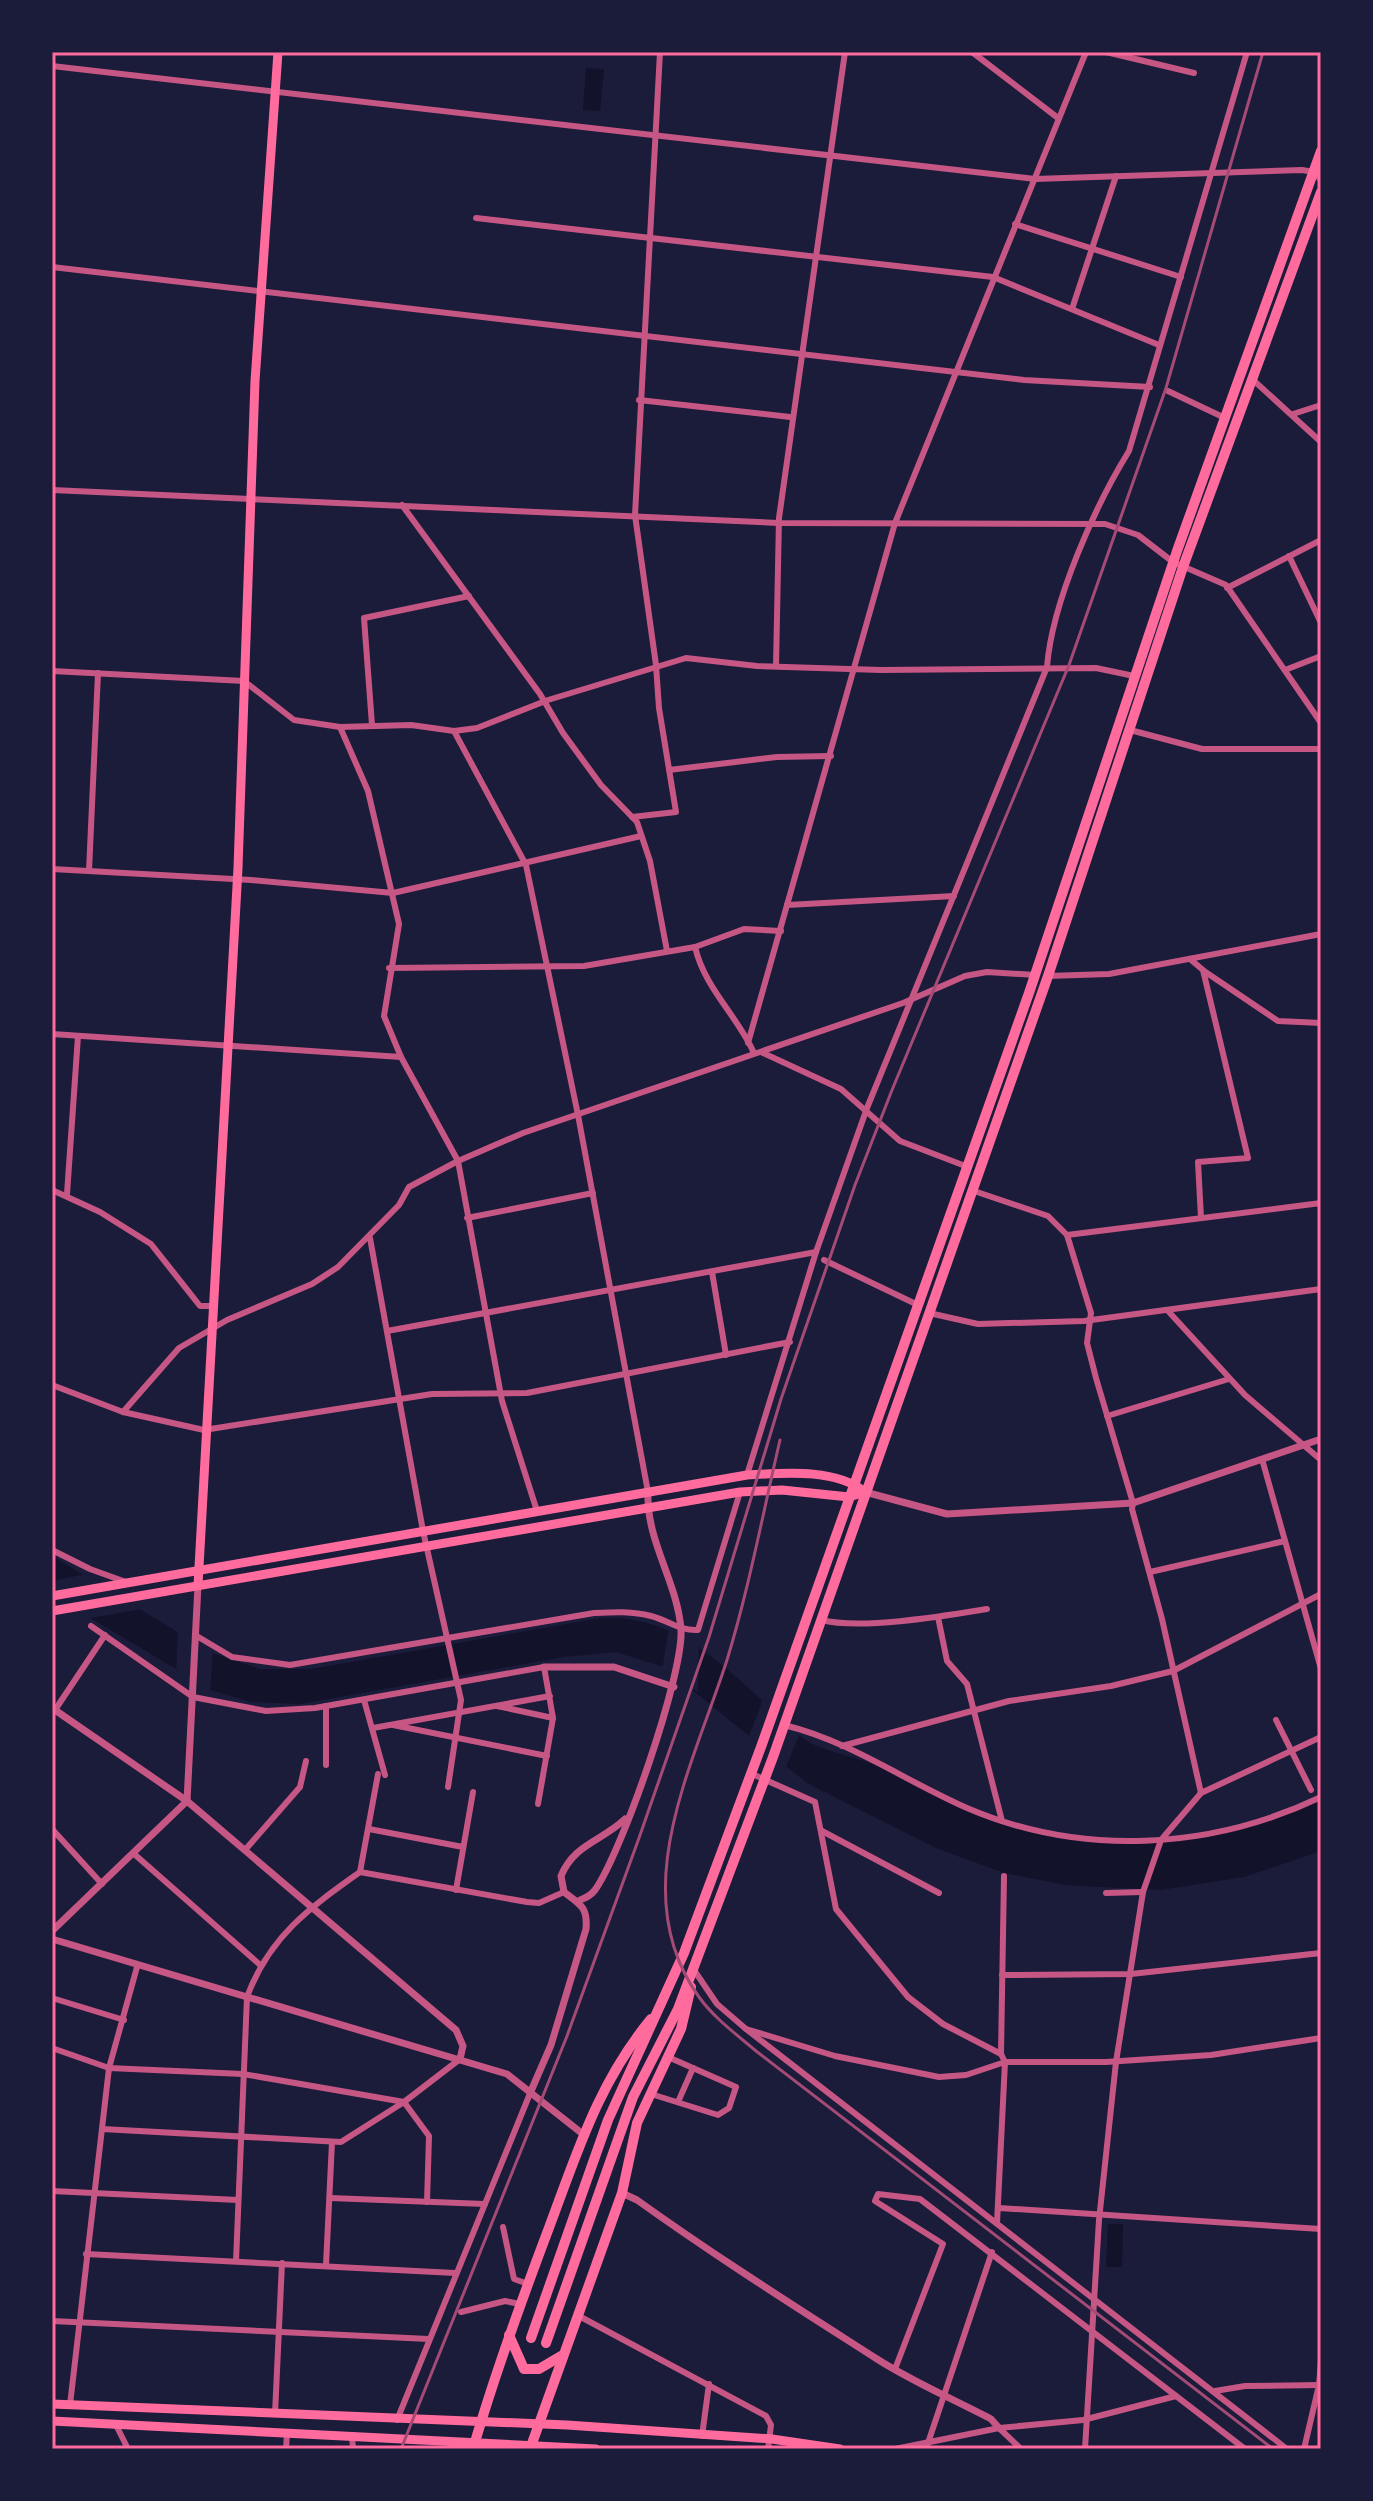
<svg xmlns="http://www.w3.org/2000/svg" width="1373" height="2501" font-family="'Fira Sans Condensed',sans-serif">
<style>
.water{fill:#12122b}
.pier{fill:#1b1b3a}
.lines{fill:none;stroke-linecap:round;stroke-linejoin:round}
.minor{stroke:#c65784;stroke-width:6}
.tertiary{stroke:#c65784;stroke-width:7}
.primary{stroke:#ff6b9d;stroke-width:9}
.trunk{stroke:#ff6b9d;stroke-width:10}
.rail{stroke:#a44b75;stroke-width:3}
.neatline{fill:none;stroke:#ff6b9d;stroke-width:3}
</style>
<rect width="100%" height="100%" fill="#1b1b3a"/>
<!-- water -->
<g class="water">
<path d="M586 68 604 69 600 111 583 110Z"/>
<path d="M52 1556 212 1653 260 1669H311L601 1618C685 1612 745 1688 803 1738 818 1751 860 1757 882 1768 913 1783 942 1801 974 1814 1088 1859 1210 1851 1321 1801V1851L1244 1877 1160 1890 1065 1885 1004 1873 936 1848 807 1783 664 1667 616 1652 564 1657 300 1704 251 1702 211 1690 52 1595Z"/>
<path d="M1108 2224H1123L1122 2267H1106Z"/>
</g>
<!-- pier -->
<g class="pier">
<path d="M86 1574 122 1597 143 1609 85 1619 52 1599V1581Z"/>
<path d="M669 1626 699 1643 698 1692 662 1671Z"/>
<path d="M178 1629 213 1649 210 1692 176 1673Z"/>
<path d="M763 1699 800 1733 785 1769 749 1736Z"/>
</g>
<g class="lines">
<!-- minor -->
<g class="minor">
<path d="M972 52 1058 118"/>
<path d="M1106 52 1194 73"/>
<path d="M52 66 1035 179 1302 170 1314 172 1321 180"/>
<path d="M476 218 993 277 1159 345"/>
<path d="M1015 224 1181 277"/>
<path d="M52 267 1024 380 1150 387"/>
<path d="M1072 309 1116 176"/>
<path d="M1251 378 1321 442"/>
<path d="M1168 391 1225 418"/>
<path d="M639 400 790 417"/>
<path d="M1293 414 1321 405"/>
<path d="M52 490 778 523 1105 524 1138 535 1173 562 1226 585 1321 723"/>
<path d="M402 505 540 694 563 733 601 785 637 822 650 861 667 951"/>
<path d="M1289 556 1321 623"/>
<path d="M1227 588 1321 540"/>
<path d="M776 666 779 518 845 52"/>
<path d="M1285 670 1321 656"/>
<path d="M52 671 244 681 294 720 340 727 411 725 454 731 477 728 548 700 686 658 757 666 881 670 1096 668 1134 676"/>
<path d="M372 725 364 618 469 596"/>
<path d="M340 727 368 791 399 924 384 1016 401 1057 458 1161 502 1401 537 1511"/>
<path d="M1130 730 1202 749H1321"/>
<path d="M454 731 526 865 578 1115 648 1492"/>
<path d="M669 770 777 757 831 756"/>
<path d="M632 817 676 812 659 708 656 665 635 515 660 52"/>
<path d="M52 869 251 880 393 893 641 836"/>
<path d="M89 871 98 673"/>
<path d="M787 905 954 896"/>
<path d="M695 947C705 989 737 1015 754 1053"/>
<path d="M1190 959 1203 970 1248 1158 1198 1162 1201 1218"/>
<path d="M389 968 584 966 695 947 744 929 781 931"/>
<path d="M1204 971 1278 1021 1321 1023"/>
<path d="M1047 976 1109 974 1321 934"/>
<path d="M52 1034 401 1057"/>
<path d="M748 1043 895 523 1086 52"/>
<path d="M763 1053 841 1089 900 1141 968 1167"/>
<path d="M52 1190 100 1212 151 1244 200 1306H213"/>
<path d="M974 1191 1048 1216 1067 1235 1091 1313 1087 1343 1096 1378 1133 1503 1132 1509 1162 1619 1201 1793"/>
<path d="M67 1194 78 1036"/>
<path d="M467 1218 593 1193"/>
<path d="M1067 1235 1321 1203"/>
<path d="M370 1238 423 1531 461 1700 448 1787"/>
<path d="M824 1260 918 1305"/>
<path d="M712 1272 726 1355"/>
<path d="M1169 1312 1245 1395 1321 1460"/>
<path d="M929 1313 978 1324 1084 1321 1321 1289"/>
<path d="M387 1331 816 1252"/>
<path d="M52 1385 123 1412 204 1430 432 1394 527 1393 790 1342"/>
<path d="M123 1412 179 1348 227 1320 312 1284 338 1267 399 1205 409 1187 458 1161 523 1133 903 1003 965 976 987 972 1036 975"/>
<path d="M1107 1416 1229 1379"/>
<path d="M1262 1459 1321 1669"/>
<path d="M747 1475 816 1252 867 1108 1047 667C1052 602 1095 506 1129 451L1247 52"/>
<path d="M52 1550 90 1569 126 1582"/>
<path d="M1150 1572 1285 1541"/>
<path d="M938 1617 947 1661 967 1684 1002 1821"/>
<path d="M821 1620C862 1630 944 1616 987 1609"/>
<path d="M91 1626 193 1697 266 1711 315 1708 544 1667 553 1718 538 1804"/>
<path d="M195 1635 232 1657 290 1665 594 1613C614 1612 632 1611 651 1616 670 1621 679 1631 698 1630L740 1492"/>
<path d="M364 1700 385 1775"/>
<path d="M326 1706V1765"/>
<path d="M497 1706 553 1718"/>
<path d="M55 1710 105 1635"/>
<path d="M1276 1720 1311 1790"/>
<path d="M393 1725 547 1756"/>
<path d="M784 1725C850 1741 905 1781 967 1808 1081 1857 1210 1850 1321 1797"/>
<path d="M373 1728 550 1696"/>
<path d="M842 1746 1009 1701 1111 1686 1173 1671 1321 1594"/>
<path d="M750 1773 815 1802 836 1909 908 1997 943 2024 1001 2054"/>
<path d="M52 1829 102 1884"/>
<path d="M369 1829 463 1847"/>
<path d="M822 1831 939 1893"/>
<path d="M245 1850 300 1787 306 1761"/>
<path d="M133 1853 259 1964"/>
<path d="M360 1872 527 1902 539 1903 564 1892"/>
<path d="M456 1890 473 1792"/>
<path d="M1106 1893 1143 1892"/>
<path d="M694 1970 717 2004 746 2029 835 2056 939 2077 966 2075 1005 2062H1106L1211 2055 1321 2038"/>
<path d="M1002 1975 1131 1974 1321 1953"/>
<path d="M52 1998 124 2020"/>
<path d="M746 2029 1287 2449"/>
<path d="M52 2048 109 2068 243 2074 404 2102 429 2136 427 2202"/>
<path d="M651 2094 718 2115 729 2108 736 2087 668 2057"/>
<path d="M678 2102 693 2068"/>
<path d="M102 2129 341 2142 404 2102 460 2059"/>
<path d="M52 2191 238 2200"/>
<path d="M330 2198 485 2204"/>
<path d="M999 2208 1321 2229"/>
<path d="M997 2223 1005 2062 1001 2054 1004 1876"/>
<path d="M503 2227 514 2279 528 2284"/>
<path d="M86 2254 455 2273"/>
<path d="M236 2261 247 1997C269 1937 309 1908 360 1872L378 1774"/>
<path d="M326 2265 332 2142"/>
<path d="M461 2312 505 2301 520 2304"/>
<path d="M577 2315 766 2416 771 2425 768 2449"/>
<path d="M52 2321 429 2339"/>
<path d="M895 2369 943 2244 875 2201 878 2194 920 2199 1245 2449"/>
<path d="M1215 2391 1245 2386 1321 2385"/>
<path d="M70 2405 109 2068 137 1967"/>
<path d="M275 2414 282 2263"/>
<path d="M397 2420 531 2091"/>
<path d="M115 2423 128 2449"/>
<path d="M999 2428 1021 2449"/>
<path d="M352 2435 353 2449"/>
<path d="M702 2436 709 2384"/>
<path d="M286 2449 287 2433"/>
<path d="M895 2449 999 2428 1083 2420 1176 2396"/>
<path d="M926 2449 992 2252"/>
<path d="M1085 2449 1099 2220 1116 2062 1143 1892 1161 1840 1201 1793 1321 1737"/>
<path d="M1304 2449 1319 2385 1321 2361"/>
</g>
<!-- tertiary -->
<g class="tertiary">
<path d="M865 1492 947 1514 1133 1503 1321 1439"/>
<path d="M544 1667H614L674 1687"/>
<path d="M52 1708 187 1801 456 2030 463 2046 460 2059"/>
<path d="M580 1900C586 1898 591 1895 595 1890 622 1852 684 1674 681 1629 677 1581 646 1541 648 1492"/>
<path d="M52 1931 187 1801 198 1585"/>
<path d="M52 1939 507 2074 584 2135"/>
<path d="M531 2091 551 2045 586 1929C588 1906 579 1904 564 1892L561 1876C574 1844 602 1841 625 1819"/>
<path d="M622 2193 637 2200C715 2256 796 2307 877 2359 913 2382 953 2399 991 2419L999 2428"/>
</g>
<!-- primary -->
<g class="primary">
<path d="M198 1585 238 868 255 381 278 52"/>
<path d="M52 1596 747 1475C784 1473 835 1468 865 1492"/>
<path d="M52 1611 740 1492 782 1490 849 1497 865 1492"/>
<path d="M52 2404 567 2425 772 2439 840 2449"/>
<path d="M52 2421 596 2449"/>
</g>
<!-- trunk -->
<g class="trunk">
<path d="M509 2335 524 2369H539L561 2356"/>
<path d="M531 2338 608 2120 684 1953 761 1747 1029 993 1177 551 1321 151"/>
<path d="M546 2343 633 2097 678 2009 773 1757 1048 976 1183 567 1321 192"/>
<path d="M473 2449C495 2373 522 2299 550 2225 578 2150 599 2082 651 2019"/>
<path d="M530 2449 622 2193 637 2123 681 2029 691 1987"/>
</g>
<!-- rail -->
<g class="rail">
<path d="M780 1440C763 1513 749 1588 727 1660 693 1766 624 1893 699 1997 714 2018 736 2034 756 2051L1273 2449"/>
<path d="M401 2449 567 2036 639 1838 709 1637 781 1399 855 1185 892 1090 1069 665 1166 388 1263 52"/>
</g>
</g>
<!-- border -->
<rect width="1373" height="2501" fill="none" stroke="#1b1b3a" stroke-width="108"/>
<rect x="54" y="54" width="1265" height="2393" class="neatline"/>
</svg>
